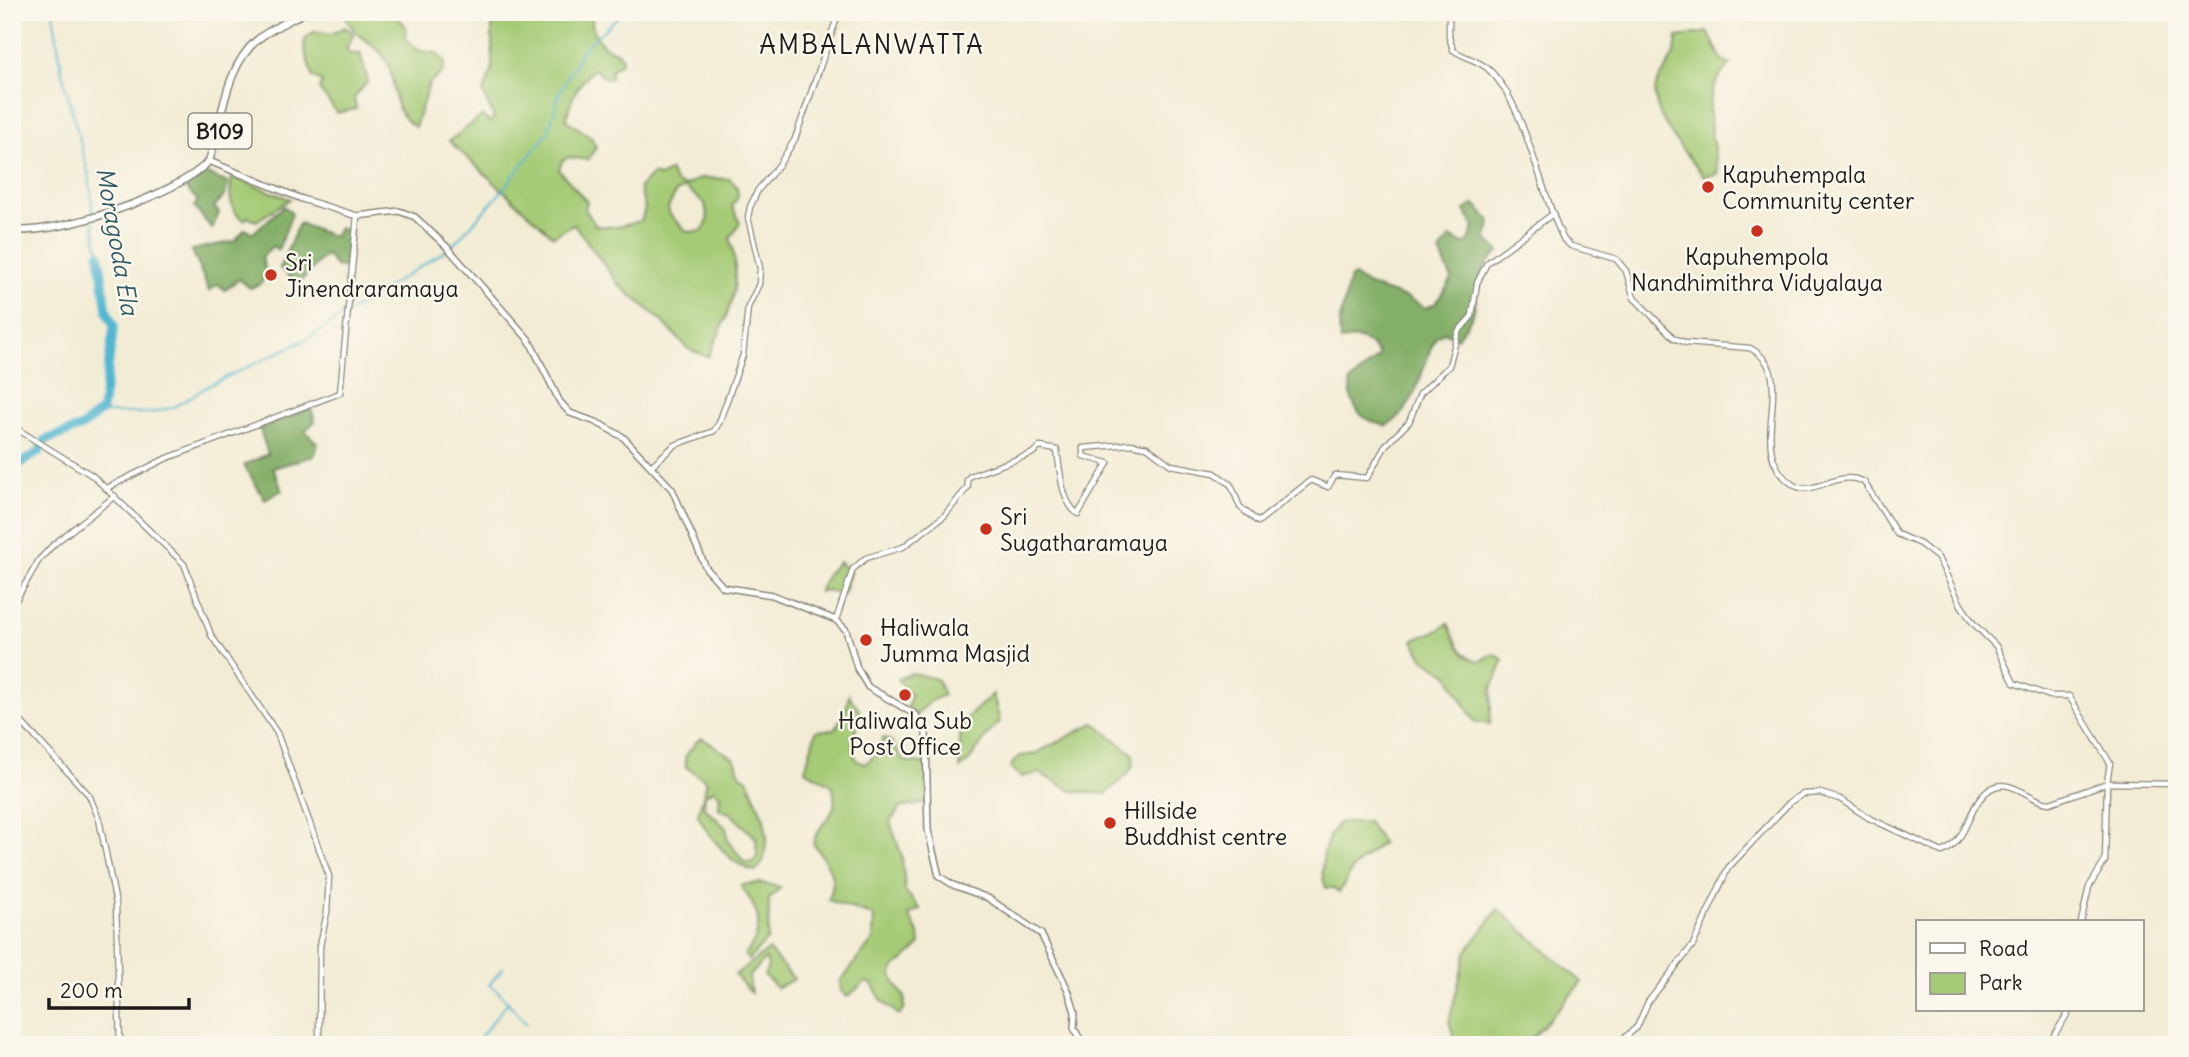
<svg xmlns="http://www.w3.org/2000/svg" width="2189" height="1057" font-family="Delius,sans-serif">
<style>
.green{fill:#a5cb76;stroke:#607449;stroke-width:2;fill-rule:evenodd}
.forest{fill:#84af67;stroke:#506642;stroke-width:2}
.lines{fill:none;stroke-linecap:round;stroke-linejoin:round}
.stream{stroke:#53b7d2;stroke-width:2}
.river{stroke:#53b7d2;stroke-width:9}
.tertiary-casing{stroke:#888478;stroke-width:7}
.secondary-casing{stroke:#888478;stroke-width:8}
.primary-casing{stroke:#888478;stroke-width:9}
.tertiary{stroke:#fff;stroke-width:4.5}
.secondary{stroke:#fff;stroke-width:5}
.primary{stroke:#fff;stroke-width:6}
.poi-dot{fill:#c8321e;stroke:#fbf7ec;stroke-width:2.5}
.labels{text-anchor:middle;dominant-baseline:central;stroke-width:5;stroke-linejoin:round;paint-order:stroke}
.shield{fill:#fbf7ec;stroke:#5f5e5a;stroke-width:2}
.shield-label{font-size:21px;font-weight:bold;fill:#1c1c1c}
.poi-label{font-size:23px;fill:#1c1c1c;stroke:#fbf7ec;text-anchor:start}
.water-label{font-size:24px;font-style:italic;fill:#325a65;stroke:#fbf7ec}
.quarter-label{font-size:26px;letter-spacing:2px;fill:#1c1c1c;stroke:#fbf7ec}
</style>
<rect width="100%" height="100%" fill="#fbf7ec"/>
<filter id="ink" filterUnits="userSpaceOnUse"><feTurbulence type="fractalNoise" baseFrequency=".0143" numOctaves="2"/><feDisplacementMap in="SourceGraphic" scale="14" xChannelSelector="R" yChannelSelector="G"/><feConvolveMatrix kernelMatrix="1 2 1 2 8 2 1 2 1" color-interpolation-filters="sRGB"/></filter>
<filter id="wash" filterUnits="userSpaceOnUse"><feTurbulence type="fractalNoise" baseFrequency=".00686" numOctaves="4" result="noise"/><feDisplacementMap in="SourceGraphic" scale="28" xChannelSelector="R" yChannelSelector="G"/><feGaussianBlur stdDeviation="1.57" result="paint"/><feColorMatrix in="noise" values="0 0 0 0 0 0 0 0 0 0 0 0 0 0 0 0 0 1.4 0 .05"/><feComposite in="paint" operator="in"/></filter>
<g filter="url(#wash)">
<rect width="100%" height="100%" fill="#f3ecd5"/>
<!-- green -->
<g class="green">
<path d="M344 12H394L406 27 405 38 420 51 436 53 445 61 443 72 429 84 415 127C387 109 399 83 386 60 373 38 353 40 344 12Z"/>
<path d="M489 12H594C587 29 601 49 617 52L622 58 621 63 611 70V78L606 79 594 69C577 85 571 97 566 120L591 137 596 147 588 160 569 157 562 161 559 170 587 202 585 209 596 226 617 227 641 221 645 208 639 187 653 174 660 177 670 171 676 183 685 186 700 178 730 179 737 187 738 197 732 206 740 223 730 239C744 287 728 314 708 357L688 349 662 321 619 285 574 224 553 236 449 141 482 116 490 122 494 117 483 93 492 70V19ZM685 188 705 203 708 221 702 231 687 232 670 215 668 208 676 192Z"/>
<path d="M345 27 354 34 346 49 351 55 360 53 368 81 354 98 356 109 337 113 319 89 322 82 313 77 304 48 305 39 315 31 332 34Z"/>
<path d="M1708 32 1722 60 1731 64C1696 93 1713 135 1718 174L1704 176C1687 156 1644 108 1658 82 1666 67 1677 55 1677 37Z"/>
<path d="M232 177 290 199 256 221 248 217 244 220C228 210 229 193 232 177Z"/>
<path d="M839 562 850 572 843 595 826 590 819 592 828 573Z"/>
<path d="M1448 623C1454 638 1462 661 1481 661L1494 654 1504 660 1492 688 1490 724 1475 722 1447 673 1424 659 1413 640 1441 629Z"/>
<path d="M912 673 937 679 944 695 932 700 916 715 907 709 911 695 897 679Z"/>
<path d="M993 694 1000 722C983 735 977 757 960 769V724Z"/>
<path d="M849 695 861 713 852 744 856 760 865 764 877 753 883 738 891 741 904 761 928 764V802L900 808 890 822 902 857 905 891 920 909 909 915 919 935 920 944C901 970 877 963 905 997L904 1010 899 1015 883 1002 872 984 865 982 847 997 841 991 840 982 873 940 874 916 828 900C840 878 826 861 813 843 821 816 842 818 832 785L805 770 816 731 835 729 846 710Z"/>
<path d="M1094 723 1133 754C1137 775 1118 780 1106 794L1072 791 1039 773 1021 777 1011 768 1013 762 1020 756 1035 754Z"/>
<path d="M702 738 735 759 740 774 748 780 764 819 767 837 763 862 756 871C733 868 707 834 698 815L707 781 686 767 685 757 697 741ZM714 790 720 796 719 809 730 813 756 838 757 856 753 862 745 863 728 841 726 828 704 807 705 794Z"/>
<path d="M1340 822H1368L1382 843 1353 868 1339 893 1333 888H1326C1318 869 1324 836 1340 822Z"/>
<path d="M759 883 781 887 769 899 768 939 748 960 745 955C767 928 759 910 740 885Z"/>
<path d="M1498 909 1582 982 1526 1045H1457L1449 1022 1466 952Z"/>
<path d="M768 950 794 979 777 988 764 975 768 967 766 958 749 976 751 993 735 975Z"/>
</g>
<!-- forest -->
<g class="forest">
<path d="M205 173 228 183 225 195 214 207 219 213 212 229 194 206 198 201 185 187Z"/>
<path d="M1475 204 1490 221 1487 239 1499 252C1478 265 1479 292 1473 314 1470 322 1462 330 1457 338L1444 332 1436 337C1420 367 1419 409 1386 426 1360 420 1350 409 1350 382L1379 356C1370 340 1357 335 1340 341L1339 324 1350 277 1354 276C1375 293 1402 291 1425 308L1435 304 1452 279 1440 252 1450 237 1463 244 1468 243 1474 227 1465 210Z"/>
<path d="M284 206 292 214 278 250 272 246 262 258 267 275 260 284 250 288 239 279 225 290 218 284 209 291 192 250 235 241 245 229 253 233Z"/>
<path d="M299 223 334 237 339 228 351 231 346 268 335 266 326 254 298 284 280 268Z"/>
<path d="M311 408 315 421 305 431 318 444 314 456 273 468 282 490 265 500 244 465 268 454 260 429Z"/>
</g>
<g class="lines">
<!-- stream -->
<g class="stream">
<path d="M53 12 62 72 89 176 93 213"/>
<path d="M93 219 99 254"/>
<path d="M451 247 496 198 549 131 559 93 583 49 623 12"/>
<path d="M98 413H151L174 407 208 386 307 339 446 250"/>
<path d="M503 968 489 985 496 989 526 1023"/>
<path d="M474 1045 507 1003"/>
</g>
<!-- river -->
<path class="river" d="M12 469 39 452 45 440 82 427 102 410 114 326 107 311 99 254"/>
</g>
</g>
<g filter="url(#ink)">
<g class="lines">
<!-- tertiary casing -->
<g class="tertiary-casing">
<g id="tertiary">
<path d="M1449 12V36L1453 50C1463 57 1477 60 1487 68 1525 100 1540 194 1564 240L1571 246 1616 259 1626 271 1634 298 1674 338 1686 343 1750 348C1803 376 1741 447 1792 484 1812 499 1838 468 1864 482L1897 534 1920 544 1938 558 1961 605 1973 623 1996 646 2014 683 2050 696H2069L2110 763 2107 783 2105 861 2089 887 2081 922"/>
<path d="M12 426 93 476 184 564 211 635 277 733 329 876 327 912 320 946 319 1045"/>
<path d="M651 466 675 445 714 431 719 423 743 355 748 307 759 284 760 268 748 217 750 207 758 190 779 165 795 139 839 12"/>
<path d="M107 488 165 459 340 393 357 216"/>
<path d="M12 607 39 560 54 544 115 496"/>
<path d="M836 620 853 569 866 558 903 547 944 516 968 487 967 480 970 476 1031 454 1040 447 1057 450C1060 470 1061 502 1078 514L1108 463 1083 456V448L1130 444 1147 447 1171 465 1215 473 1231 485 1240 507 1258 522 1311 480 1328 487 1335 475 1367 478 1386 445 1409 422 1420 394 1449 366 1458 332 1472 316 1477 283 1487 263 1554 213"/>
<path d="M12 712 89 795 99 819 116 904 120 1045"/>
<path d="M1616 1045 1637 1027 1648 1002 1693 945 1728 868 1790 802 1803 794 1820 793 1840 799 1869 818 1942 852C1964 844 1967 816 1980 799 2005 766 2029 803 2050 803L2107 783 2177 784"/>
<path d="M2048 1045 2070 1010"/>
</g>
</g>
<!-- secondary casing -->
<g class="secondary-casing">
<path id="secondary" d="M209 161 302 199 357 216 399 211 415 217 447 247 529 340 560 402 570 413 596 422 623 437 672 489 706 568 723 587 772 595 836 620 846 630 857 668 868 687 916 715 926 733 928 830 939 876 953 885 988 898 1041 934 1068 990 1075 1012 1074 1028 1083 1045"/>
</g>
<!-- primary casing -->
<g class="primary-casing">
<path id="primary" d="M12 230C58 235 178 195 209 161 222 123 224 68 257 40 271 28 289 21 305 12"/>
</g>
<!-- tertiary -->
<use href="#tertiary" class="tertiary"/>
<!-- secondary -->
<use href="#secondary" class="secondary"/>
<!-- primary -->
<use href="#primary" class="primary"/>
</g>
</g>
<!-- markers -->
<g class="poi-dot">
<circle cx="1708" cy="187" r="7"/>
<circle cx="1757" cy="231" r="7"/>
<circle cx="271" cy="275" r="7"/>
<circle cx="986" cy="529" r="7"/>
<circle cx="866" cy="640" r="7"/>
<circle cx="905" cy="695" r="7"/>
<circle cx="1110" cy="823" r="7"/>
</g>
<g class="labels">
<!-- shield labels -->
<rect class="shield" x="188.5" y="113.5" width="63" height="35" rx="5"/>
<g class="shield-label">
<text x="220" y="131">B109</text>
</g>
<!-- poi labels -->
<g class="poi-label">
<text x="1722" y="174">Kapuhempala<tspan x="1722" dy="26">Community center</tspan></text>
<text x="1757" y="256" text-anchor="middle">Kapuhempola<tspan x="1757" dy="26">Nandhimithra Vidyalaya</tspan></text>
<text x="285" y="262">Sri<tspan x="285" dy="26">Jinendraramaya</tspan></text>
<text x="1000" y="516">Sri<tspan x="1000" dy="26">Sugatharamaya</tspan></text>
<text x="880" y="627">Haliwala<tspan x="880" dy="26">Jumma Masjid</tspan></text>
<text x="905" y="720" text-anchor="middle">Haliwala Sub<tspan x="905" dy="26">Post Office</tspan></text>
<text x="1124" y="810">Hillside<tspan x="1124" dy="26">Buddhist centre</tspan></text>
</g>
<!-- water labels -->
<g class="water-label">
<text transform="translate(118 241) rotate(80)">Moragoda Ela</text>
</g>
<!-- quarter labels -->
<g class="quarter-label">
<text x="872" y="44">AMBALANWATTA</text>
</g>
</g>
<!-- margin -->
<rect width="2189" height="1057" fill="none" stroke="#fbf7ec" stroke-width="42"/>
<!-- legend -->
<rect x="1916" y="920" width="228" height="91" fill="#fbf7ec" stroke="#a29f99" stroke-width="2"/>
<rect x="1930" y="943" width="35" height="10" fill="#ffffff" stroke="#a29f99" stroke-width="2"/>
<text x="1979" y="956" font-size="21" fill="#1c1c1c">Road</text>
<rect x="1930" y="973" width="35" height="21" fill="#a5cb76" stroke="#a29f99" stroke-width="2"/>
<text x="1979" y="990" font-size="21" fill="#1c1c1c">Park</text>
<!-- scale -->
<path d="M49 998v10h140v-10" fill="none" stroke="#1c1c1c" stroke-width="3.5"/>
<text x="60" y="998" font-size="21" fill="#1c1c1c" stroke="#fbf7ec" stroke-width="5" paint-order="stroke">200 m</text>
</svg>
